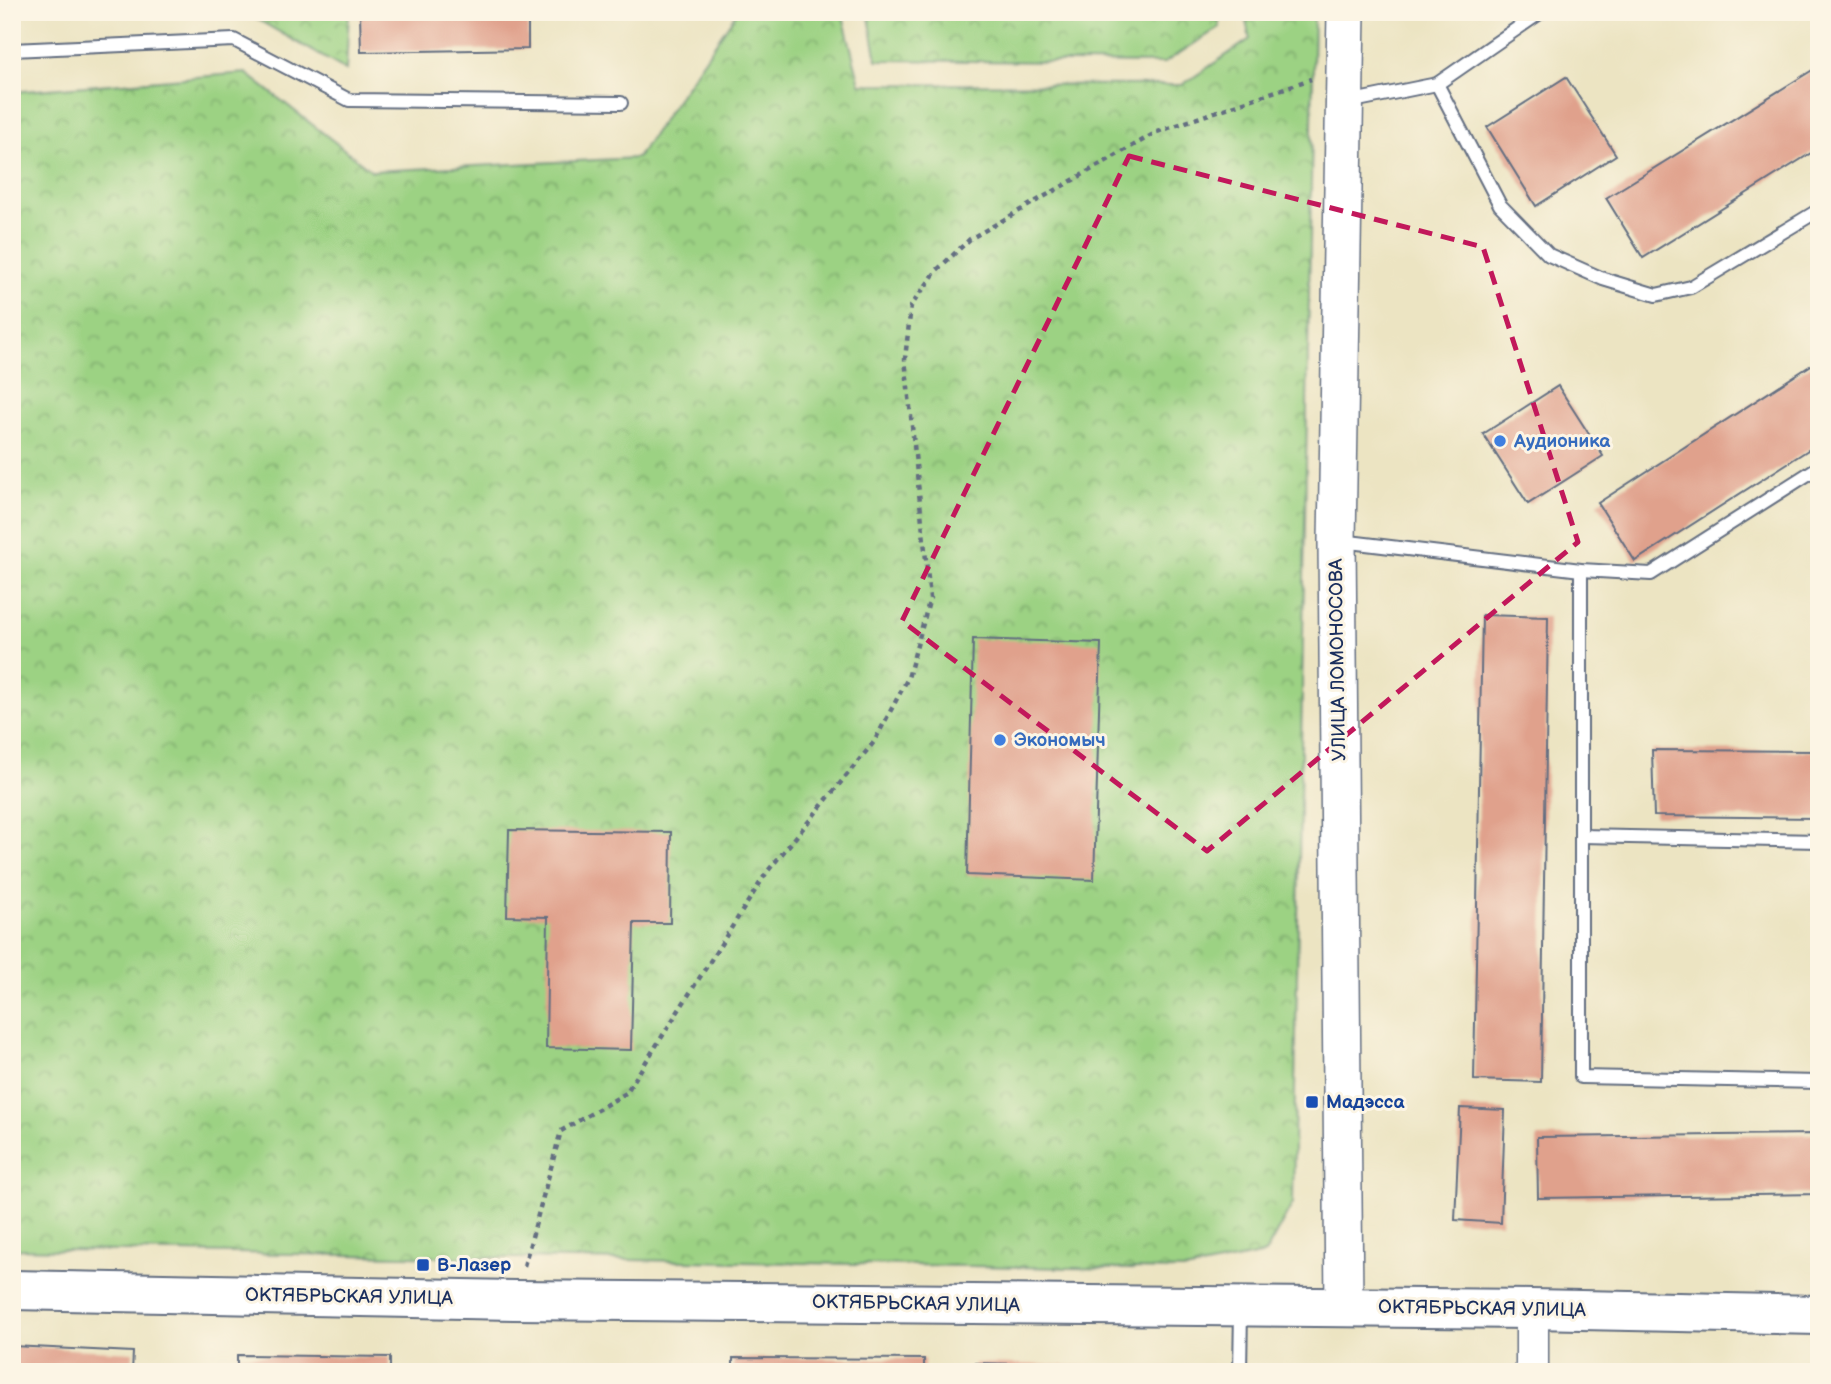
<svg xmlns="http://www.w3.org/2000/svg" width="1831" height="1384" font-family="'Balsamiq Sans',sans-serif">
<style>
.park{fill:url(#park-crowns);stroke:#5c8070;stroke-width:2}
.building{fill:#e0a18c}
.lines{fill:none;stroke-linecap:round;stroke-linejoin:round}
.service-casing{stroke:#646e81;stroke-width:16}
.tertiary-casing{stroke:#646e81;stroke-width:35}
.secondary-casing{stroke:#646e81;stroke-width:40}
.primary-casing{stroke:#646e81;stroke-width:42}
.path{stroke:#646e81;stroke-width:4.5;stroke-dasharray:5 5;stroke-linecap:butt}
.service{stroke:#fff;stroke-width:12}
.tertiary{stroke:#fff;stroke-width:32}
.secondary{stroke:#fff;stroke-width:37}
.primary{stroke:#fff;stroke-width:38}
.marked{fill:none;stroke:#c2185b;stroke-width:5;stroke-dasharray:14 9;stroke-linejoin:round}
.shop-dot{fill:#3f7fe0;stroke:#fcf5e5;stroke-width:2.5}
.transit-dot{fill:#1a4fb4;stroke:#fcf5e5;stroke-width:2.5}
.labels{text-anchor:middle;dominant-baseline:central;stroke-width:6;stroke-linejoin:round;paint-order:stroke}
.shop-label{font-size:19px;font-weight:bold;fill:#366cbe;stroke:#fcf5e5;text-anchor:start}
.street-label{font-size:19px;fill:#1b2f5e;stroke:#fcf5e5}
.transit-label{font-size:19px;font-weight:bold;fill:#164399;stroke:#fcf5e5;text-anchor:start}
</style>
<defs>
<pattern id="park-crowns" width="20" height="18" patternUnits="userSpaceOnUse" patternTransform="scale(1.75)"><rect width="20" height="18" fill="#9cd283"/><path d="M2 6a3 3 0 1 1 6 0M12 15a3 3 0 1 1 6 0" fill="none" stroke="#7eab6e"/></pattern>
</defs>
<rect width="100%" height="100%" fill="#fcf5e5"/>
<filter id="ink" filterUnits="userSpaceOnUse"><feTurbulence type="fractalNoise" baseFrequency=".0143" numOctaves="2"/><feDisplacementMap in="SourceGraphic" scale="14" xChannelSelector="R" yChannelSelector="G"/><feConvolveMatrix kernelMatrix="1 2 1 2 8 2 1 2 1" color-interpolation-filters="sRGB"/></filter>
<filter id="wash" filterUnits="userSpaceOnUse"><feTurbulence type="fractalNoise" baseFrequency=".00686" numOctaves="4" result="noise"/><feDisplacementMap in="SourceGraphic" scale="28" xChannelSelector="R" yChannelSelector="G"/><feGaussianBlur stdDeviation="1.57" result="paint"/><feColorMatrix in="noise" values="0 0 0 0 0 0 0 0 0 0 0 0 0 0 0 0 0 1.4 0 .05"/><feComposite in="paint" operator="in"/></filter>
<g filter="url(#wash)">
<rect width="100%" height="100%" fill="#ece4c2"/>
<!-- park -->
<g class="park">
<path d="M260 12H349L346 70 248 14Z"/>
<path d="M737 12H842L860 84 1182 85 1250 39 1244 12H1314L1293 1203 1265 1254 1185 1270 12 1249V92L246 73 372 171 637 158Z"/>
<path d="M868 12H1218L1220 27 1164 63 877 60Z"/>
</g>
<g id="blocks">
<!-- building -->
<g class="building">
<path d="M360 12H528V49L361 52Z"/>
<path d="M1819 66V148L1643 258 1606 198Z"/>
<path d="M1566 77 1616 155 1536 206 1487 127Z"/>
<path d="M1819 360V443L1635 561 1598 503Z"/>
<path d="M1558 386 1603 456 1528 504 1483 434Z"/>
<path d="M1482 615 1548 617 1541 1082 1474 1080Z"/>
<path d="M973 639 1101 643 1094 880 967 875Z"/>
<path d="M1652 750 1819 751V818L1654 816Z"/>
<path d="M509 830 671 832 670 923H634L631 1050 546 1048 548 917 507 916Z"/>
<path d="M1460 1108 1505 1110 1501 1223 1455 1220Z"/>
<path d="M1819 1134V1194L1538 1198 1537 1137Z"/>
<path d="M12 1346 133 1352 132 1372H12Z"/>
<path d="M237 1355 390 1357V1372H237Z"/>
<path d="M733 1358 924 1359V1372H733Z"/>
<path d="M974 1363 1204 1369V1372H973Z"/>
</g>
</g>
</g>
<g filter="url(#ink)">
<use href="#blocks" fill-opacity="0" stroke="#646e81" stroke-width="2"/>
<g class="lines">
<!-- service casing -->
<g class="service-casing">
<g id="service">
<path d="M12 50 234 40 349 100 621 103"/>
<path d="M1437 84 1500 205 1549 255 1603 279 1656 295 1691 287 1819 210"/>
<path d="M1348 102 1437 84 1541 12"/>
<path d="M1341 541 1581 570 1651 574 1819 467"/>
<path d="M1581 570V1077L1819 1082"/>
<path d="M1581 836 1819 841"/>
<path d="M1240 1372 1241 1309"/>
</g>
</g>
<!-- tertiary casing -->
<g class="tertiary-casing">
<path id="tertiary" d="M1532 1372V1309"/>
</g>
<!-- secondary casing -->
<g class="secondary-casing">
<path id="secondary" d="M1344 1307 1337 541 1346 12"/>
</g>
<!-- primary casing -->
<g class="primary-casing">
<path id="primary" d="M12 1290 514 1300 1532 1309 1819 1315"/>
</g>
<!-- path -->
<path class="path" d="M524 1266 561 1131 626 1093 767 872 874 742 908 678 930 598 905 359 911 306 937 270 970 239 1157 132 1311 79"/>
<!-- service -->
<use href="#service" class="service"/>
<!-- tertiary -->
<use href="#tertiary" class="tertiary"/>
<!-- secondary -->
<use href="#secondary" class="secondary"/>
<!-- primary -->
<use href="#primary" class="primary"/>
</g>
</g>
<!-- marked area -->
<path class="marked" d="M1129 156 1483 247 1578 542 1207 851 902 621Z"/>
<!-- markers -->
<g class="shop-dot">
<circle cx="1500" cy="441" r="7"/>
<circle cx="1000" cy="740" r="7"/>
</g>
<g class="transit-dot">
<rect x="1305" y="1095" width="14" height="14" rx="3.5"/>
<rect x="416" y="1258" width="14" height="14" rx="3.5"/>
</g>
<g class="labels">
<!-- shop labels -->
<g class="shop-label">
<text x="1514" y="441">Аудионика</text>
<text x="1014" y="740">Экономыч</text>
</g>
<!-- street labels -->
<g class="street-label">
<text transform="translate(1338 660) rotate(-91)">УЛИЦА ЛОМОНОСОВА</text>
<text transform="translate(349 1297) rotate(1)">ОКТЯБРЬСКАЯ УЛИЦА</text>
<text transform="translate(916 1304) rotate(1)">ОКТЯБРЬСКАЯ УЛИЦА</text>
<text transform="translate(1482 1309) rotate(1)">ОКТЯБРЬСКАЯ УЛИЦА</text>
</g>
<!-- transit labels -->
<g class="transit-label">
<text x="1326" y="1102">Мадэсса</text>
<text x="437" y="1265">В-Лазер</text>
</g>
</g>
<!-- margin -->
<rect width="1831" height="1384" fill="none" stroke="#fcf5e5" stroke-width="42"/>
</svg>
